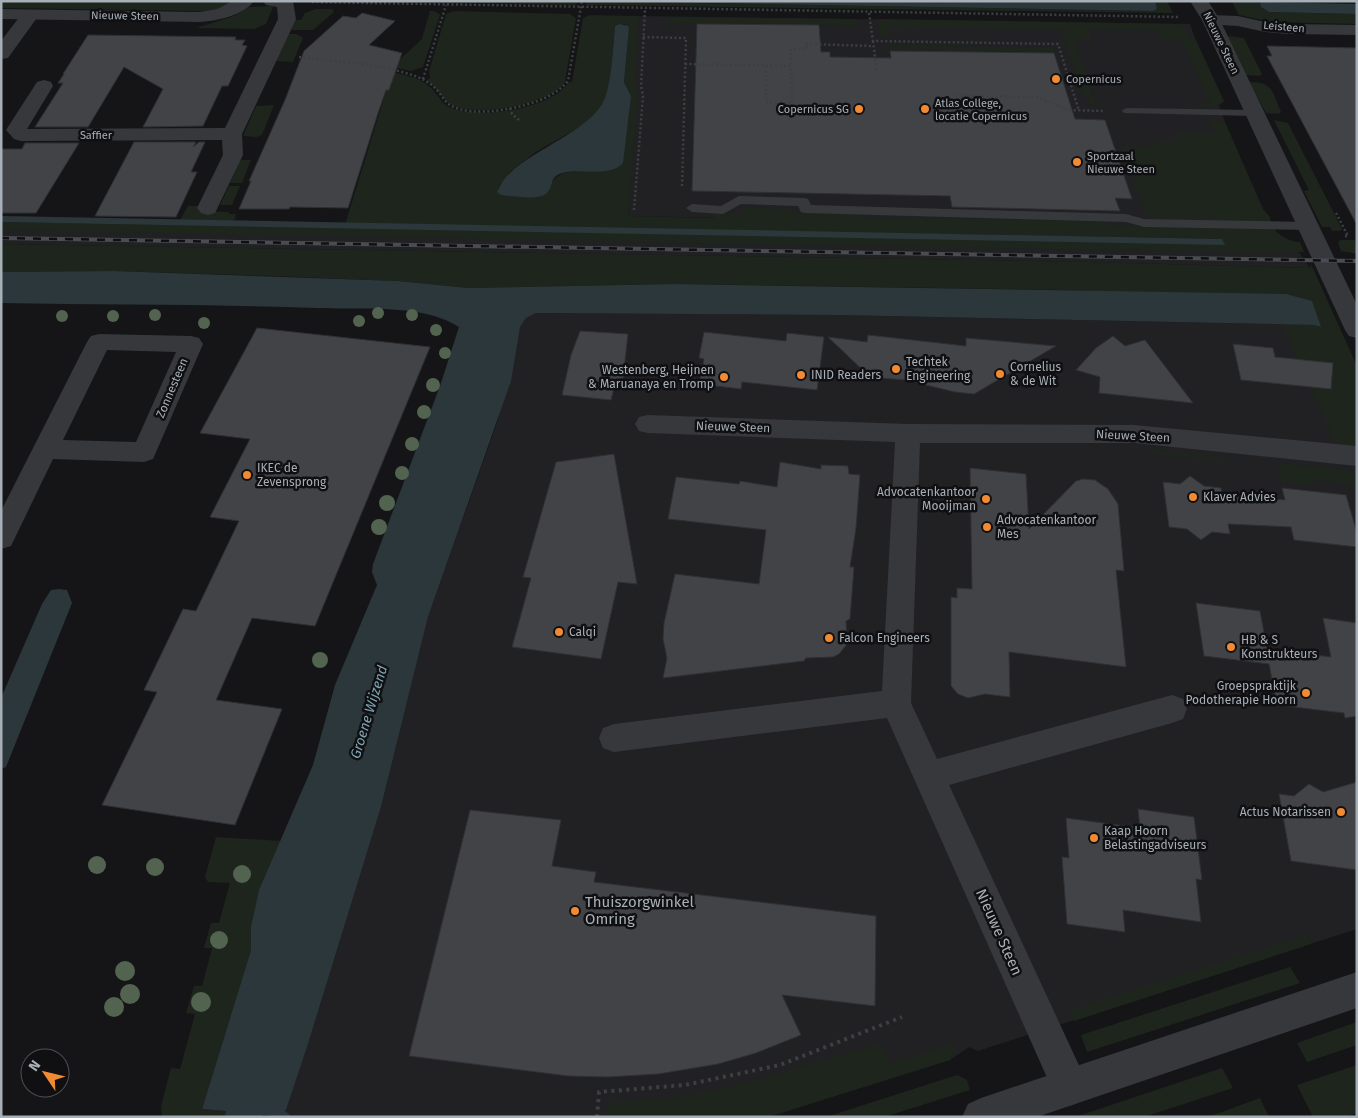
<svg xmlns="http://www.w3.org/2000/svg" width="1358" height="1118" font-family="'Fira Sans',sans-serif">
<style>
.built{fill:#212124}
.green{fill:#1d251d;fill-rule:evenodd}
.water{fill:#2b373b}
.building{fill:#414347;stroke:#2f3033}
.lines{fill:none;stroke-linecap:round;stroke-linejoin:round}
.path-far1{stroke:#3c3f43;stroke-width:2.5;stroke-dasharray:2 2.5;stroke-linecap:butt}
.path{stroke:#3c3f43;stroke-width:4;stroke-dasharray:3 4.5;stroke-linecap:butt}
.service{fill:#36383c;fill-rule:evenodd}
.minor{fill:#36383c;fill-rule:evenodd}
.tertiary{fill:#36383c;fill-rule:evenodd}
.rail-casing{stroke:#494c51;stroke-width:4}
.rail{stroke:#101012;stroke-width:2.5;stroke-dasharray:8;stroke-linecap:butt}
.tree{fill:#526350}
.poi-dot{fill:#f28a32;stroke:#101012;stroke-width:2}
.labels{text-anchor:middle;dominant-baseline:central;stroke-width:5;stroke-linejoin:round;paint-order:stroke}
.far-street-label{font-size:11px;fill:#a7afb7;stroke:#101012}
.far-poi-label{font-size:11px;fill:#a7afb7;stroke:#101012;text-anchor:start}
.poi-label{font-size:12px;fill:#a7afb7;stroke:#101012;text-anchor:start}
.street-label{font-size:12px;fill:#a7afb7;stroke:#101012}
.water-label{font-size:14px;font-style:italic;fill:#7ea4b2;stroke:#101012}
.near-poi-label{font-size:15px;fill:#a7afb7;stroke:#101012;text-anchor:start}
.near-street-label{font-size:15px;fill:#a7afb7;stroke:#101012}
</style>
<rect width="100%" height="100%" fill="#151517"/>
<!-- built -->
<g class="built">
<path d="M639 16 1190 24 1225 122H1211L1215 133H1179L1216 228 628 216 631 164V96Z"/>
<path d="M1 224 527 227 1222 239 1292 242 1310 268 1090 262 1 244Z"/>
<path d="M536 313 837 315 1316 325 1357 366V929L978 1051 969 1047 950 1060 768 1117H289L284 1110H286L308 1044 381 807 428 617 498 420 520 327 526 318Z"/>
</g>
<!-- green -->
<g class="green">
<path d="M1 1H232L217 9 203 11 1 8Z"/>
<path d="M386 1H578L579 2 575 5Z"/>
<path d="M586 1 1153 11 1157 9 1156 3 1152 1H1167L1173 13 588 5 585 4Z"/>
<path d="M1232 2H1263L1260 3 1261 7 1269 12 1357 14V24L1271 22 1239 15Z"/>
<path d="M269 6 273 7 266 24 254 29 196 28 234 16 249 7Z"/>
<path d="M316 9H332L334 12 313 30H289L295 20H301L305 13Z"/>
<path d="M430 11H434L440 15 423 67 411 71 392 67 422 39Z"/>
<path d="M454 11 570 14 576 18 565 82C550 105 475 118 452 105 443 100 436 87 427 80L430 78 429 71 446 14Z"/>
<path d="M590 15 639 16 635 80 638 95 628 216 714 218 715 213H741V208L792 209 793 213 858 214 859 217 1108 221 1110 225 1274 228C1278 236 1291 242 1300 242L1304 252 973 248 1 230V222L344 228 392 72C405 75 421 78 430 87 437 93 441 103 449 107 477 120 551 110 569 82H572L583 18ZM624 24 629 28 624 82 631 96 578 171C559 173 554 175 547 193L508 174C517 166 526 159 536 152 558 138 593 125 605 99 612 81 613 46 615 26ZM352 226 527 227 1222 239 1225 244 346 228Z"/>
<path d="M665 17 856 19 857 25 665 23Z"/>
<path d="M878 19 1177 24 1184 27 1189 37 1196 40 1224 101C1217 109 1203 109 1194 105L1210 103 1182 41 1162 40 1157 29H1089L1092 40H1074L1094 102 1112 104 1091 105 1087 95H1082L1062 30 889 26 890 37 880 36Z"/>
<path d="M287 34H297L303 38 293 62 276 61H275Z"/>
<path d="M1227 36 1244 38 1262 74 1260 76 1246 75Z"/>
<path d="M889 45 1053 48 1054 52 890 49Z"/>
<path d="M1249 82C1274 82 1272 92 1281 112L1279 114 1266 113Z"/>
<path d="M274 105 262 135 257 137 243 136 256 106Z"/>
<path d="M1274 120 1288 123 1342 229 1340 231H1332L1330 227H1322L1304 191 1309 190Z"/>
<path d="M1211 122H1225L1263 209 1270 217 1271 222 1157 220 1155 215H1146L1123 146 1156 147 1154 141 1178 142 1176 133H1214Z"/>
<path d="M240 160H251L242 183H230Z"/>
<path d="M229 186H240L232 205H220Z"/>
<path d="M188 206H199V211L229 212V214H236L234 221 180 220Z"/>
<path d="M1341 240H1355L1357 254 1341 251 1338 242Z"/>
<path d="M1 244 1090 262 1310 268 1311 264 1357 366V446L1336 444 1282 324 1316 325 1320 327 1312 302 1065 290 675 284 468 288 398 281 272 276 114 271 1 272Z"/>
<path d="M1150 450 1223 457 1224 461 1150 453Z"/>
<path d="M1277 463 1357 471V496L1353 485 1318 480 1313 481 1311 486 1282 482Z"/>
<path d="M216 837 281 841C264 879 251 909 251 950L202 1109 227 1111 225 1117H162L161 1106 171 1068 180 1069 195 1014 186 1013 194 986H202L212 948H204L211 923H219L230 883 208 882 205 877Z"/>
<path d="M1306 935 1311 944 1074 1021 1069 1010Z"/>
<path d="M1290 967 1300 983 1087 1052 1081 1035Z"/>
<path d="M1357 1022V1045L1307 1062 1297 1043Z"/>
<path d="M952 1043 955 1051 950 1060 768 1117H607L608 1105 611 1101C631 1100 652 1101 672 1098 742 1088 811 1063 879 1044L891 1064Z"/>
<path d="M1357 1065V1113L1346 1117H1313L1297 1085Z"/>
<path d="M1222 1068 1233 1088 1144 1117H1075Z"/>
<path d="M957 1075 967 1080 970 1090 884 1117H826Z"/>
<path d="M1260 1098 1269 1117H1208Z"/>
</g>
<!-- water -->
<g class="water">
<path d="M598 1H1152L1156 3 1157 9 1153 11Z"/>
<path d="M1263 2 1357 4V14L1269 12 1261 7 1260 3Z"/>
<path d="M620 24 628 26 629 28 624 82 631 96 623 163C610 177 584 169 567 172 548 175 555 184 547 193 539 201 511 196 501 195L497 192C501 185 504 178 510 173 534 149 593 129 605 98 612 78 613 47 615 26Z"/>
<path d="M1 216 1222 239 1225 245 1 222Z"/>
<path d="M114 271 398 281 468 288 675 284 1286 294 1312 301 1321 327 1315 325 837 315 536 313 526 318 520 327 511 381 428 617 381 807 308 1044 286 1110H284L290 1115 288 1117 263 1115 261 1117H225L226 1111 202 1109 251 950V927L259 890 313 765 335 685 377 585 372 572 373 564 440 386 459 327C422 303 361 310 317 308 212 304 107 305 1 303V272Z"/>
<path d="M59 589 67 590 72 603 6 767 1 769V698L42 604 51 590Z"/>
</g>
<!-- building -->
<g class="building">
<path d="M362 13 395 21 369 45 402 53 389 90H386L378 113 348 208 290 207 289 209H239L251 181H249L285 100 304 51 343 16 356 18Z"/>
<path d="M697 24 819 25 821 52H830V57L891 58 890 51 1054 53 1075 119 1105 120 1132 199 1115 198 1120 211 952 207 950 196 692 191Z"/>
<path d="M88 35 236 37 235 40H245L242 45 247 46 228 86H222L203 126 143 127 163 89 124 67 88 127H35L63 83H58L64 74H63Z"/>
<path d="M1267 46 1357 48V225L1267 56H1272Z"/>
<path d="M134 142H196L193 147 199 142H205L191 172H197L176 217 95 216Z"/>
<path d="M25 143H79L36 213H1V149H22Z"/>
<path d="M257 328 430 347 315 626 252 618 216 700 282 709 235 825 102 805 157 692 144 690 183 609 196 611 239 521 210 517 250 439 200 433Z"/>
<path d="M580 331 628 334 622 387 614 388 611 400 562 395 571 355Z"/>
<path d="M704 332 786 341 787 333 824 337 817 390 742 382 741 389 699 384 704 359 699 358Z"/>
<path d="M868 335 966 346V338L1056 346 974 394 955 392 905 380 870 377 828 337 867 342Z"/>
<path d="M1113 336 1125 346 1145 340 1193 403 1099 393 1100 377 1076 370 1096 348Z"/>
<path d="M1233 344 1273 348 1275 357 1333 363 1331 389 1241 380Z"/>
<path d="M614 454 637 584 618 582 601 659 512 647 531 578 523 577 556 462Z"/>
<path d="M780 462 821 469V465L848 466 849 474 860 475 856 528 850 567H854L850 619 846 621 847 644 839 654 833 657 806 658 804 661 663 678 667 658 663 639 664 623 675 574 759 584 766 530 668 519 676 477 739 484 740 481 777 487Z"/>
<path d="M970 468 1026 474 1029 529 1076 481 1083 479 1095 480 1108 489 1118 504 1124 571 1116 570 1126 667 1009 652 1010 697 985 694 968 698 958 694 951 686V597L957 598V588L972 589Z"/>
<path d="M1190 476 1204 486 1221 488 1222 493 1285 500 1282 488 1346 495 1357 533V547L1294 540 1291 527 1228 524 1230 534 1212 532 1201 540 1187 529 1169 527 1163 482 1180 484Z"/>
<path d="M1196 603 1260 611 1267 649 1331 657 1323 618 1357 623V716L1345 718 1344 713 1277 705 1269 664 1204 656Z"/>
<path d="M1357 782V870L1291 861 1279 794 1294 796 1309 784 1323 792Z"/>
<path d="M1138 809 1194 817 1202 880 1196 879 1201 922 1123 910 1125 932 1067 924 1062 857 1069 858 1066 818 1140 828Z"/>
<path d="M470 810 561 820 552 866 596 872 594 882 876 916 875 1006 782 995 801 1035 756 1053 718 1064 658 1074 607 1077 568 1076 409 1056Z"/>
</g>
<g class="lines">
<!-- path-far1 -->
<g class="path-far1">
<path d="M312 2 1178 17"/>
<path d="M869 13 873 41 1058 44 1079 111"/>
<path d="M643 37 686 38 682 188"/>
<path d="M873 41 877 73"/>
<path d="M299 57C336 62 376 63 412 75 422 78 431 83 438 91 442 96 445 102 450 105 472 119 525 108 547 97 555 93 562 88 568 81L582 1"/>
<path d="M685 64 791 66V49H807L806 44 873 46"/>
<path d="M766 66V102L792 103 791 66"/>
<path d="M423 79 446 5"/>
<path d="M955 96 1038 97 1068 110 1105 111"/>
<path d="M510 108 512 114 519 120"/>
<path d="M634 210 643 96 641 86 645 9"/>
<path d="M1336 213 1348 236H1345"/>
</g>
<!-- path -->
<path class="path" d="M597 1117 599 1092 685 1085 780 1065 902 1017"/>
<!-- service -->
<g class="service">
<path d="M1128 108 1254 110 1260 113 1254 116 1124 113 1122 111 1124 109Z"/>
<path d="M739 196 804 198 808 199 811 205 1126 214 1144 219 1306 222 1312 226 1306 230 1144 227 1126 222 805 213 801 212 798 206 741 204 723 214 692 212 686 208 692 204 721 206Z"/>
</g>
<!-- minor -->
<g class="minor">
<path d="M263 1H293L296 19 242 134 243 155 215 213 208 215 201 213 197 208 223 155 222 140 21 141 14 139 6 130 37 82 44 80 51 82 53 86 27 129 225 128 278 19 277 7 266 5Z"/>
<path d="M30 10 36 11 39 15 8 58 1 59V41L24 11Z"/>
<path d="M1211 15 1238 16 1265 22 1289 24 1357 25V35L1289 34 1265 32 1238 26 1205 24 1202 20 1205 16Z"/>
<path d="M99 334 191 336 199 338 203 344 153 459 144 462 53 459 11 546 1 549V511L87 342 91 336ZM107 350 176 352 136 442 63 440Z"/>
<path d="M648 415 908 424 1134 425 1357 446V466L1134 443H920L911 703 937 759 1172 695 1183 699 1187 709 1183 719 1172 723 949 785 1083 1074 1089 1087 1083 1100 1070 1106 1057 1100 887 718 614 752 603 748 599 738 603 728 614 724 882 691 895 442 648 433 639 431 635 424 639 417Z"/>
</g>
<!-- tertiary -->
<g class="tertiary">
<path d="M232 1H254C243 16 216 21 199 22L1 19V9L199 12 217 9Z"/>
<path d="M1190 1H1208L1220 20 1357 305V338L1349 336 1345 330 1202 20Z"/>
<path d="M1357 972V1008L1037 1117H962L968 1104 981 1098Z"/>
</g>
<!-- rail casing -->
<g class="rail-casing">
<path id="rail" d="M1 238 1357 261"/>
</g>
<!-- rail -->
<use href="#rail" class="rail"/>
</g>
<!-- trees -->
<g class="tree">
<circle cx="378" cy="313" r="6"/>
<circle cx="155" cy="315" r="6"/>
<circle cx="412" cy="315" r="6"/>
<circle cx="62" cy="316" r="6"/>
<circle cx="113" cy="316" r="6"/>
<circle cx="359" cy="321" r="6"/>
<circle cx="204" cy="323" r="6"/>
<circle cx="436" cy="330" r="6"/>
<circle cx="445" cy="353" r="6"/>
<circle cx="433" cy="385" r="7"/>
<circle cx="424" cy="412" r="7"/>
<circle cx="412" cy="444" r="7"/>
<circle cx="402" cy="473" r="7"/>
<circle cx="387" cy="503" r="8"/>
<circle cx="379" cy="527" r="8"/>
<circle cx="320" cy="660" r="8"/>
<circle cx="97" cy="865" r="9"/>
<circle cx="155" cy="867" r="9"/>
<circle cx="242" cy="874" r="9"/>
<circle cx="219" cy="940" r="9"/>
<circle cx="125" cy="971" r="10"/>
<circle cx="130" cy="994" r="10"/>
<circle cx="201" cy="1002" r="10"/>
<circle cx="114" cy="1007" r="10"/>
</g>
<!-- markers -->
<g class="poi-dot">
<circle cx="1056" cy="79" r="5"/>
<circle cx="859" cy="109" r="5"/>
<circle cx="925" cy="109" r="5"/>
<circle cx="1077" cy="162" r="5"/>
<circle cx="896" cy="369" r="5"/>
<circle cx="1000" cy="374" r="5"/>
<circle cx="801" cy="375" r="5"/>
<circle cx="724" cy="377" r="5"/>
<circle cx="247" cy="475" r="5"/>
<circle cx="1193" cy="497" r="5"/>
<circle cx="986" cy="499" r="5"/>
<circle cx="987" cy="527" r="5"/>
<circle cx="559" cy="632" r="5"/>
<circle cx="829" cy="638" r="5"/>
<circle cx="1231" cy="647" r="5"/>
<circle cx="1306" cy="693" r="5"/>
<circle cx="1341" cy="812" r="5"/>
<circle cx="1094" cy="838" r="5"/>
<circle cx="575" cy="911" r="5"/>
</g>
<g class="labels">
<!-- far-street labels -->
<g class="far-street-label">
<text transform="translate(125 16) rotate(1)">Nieuwe Steen</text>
<text transform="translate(1284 27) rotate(5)">Leisteen</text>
<text transform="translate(1221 43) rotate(64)">Nieuwe Steen</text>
<text x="96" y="135">Saffier</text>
</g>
<!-- far-poi labels -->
<g class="far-poi-label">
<text x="1066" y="79">Copernicus</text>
<text x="935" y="103">Atlas College,<tspan x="935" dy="13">locatie Copernicus</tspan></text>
<text x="849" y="109" text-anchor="end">Copernicus SG</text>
<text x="1087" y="156">Sportzaal<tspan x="1087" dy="13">Nieuwe Steen</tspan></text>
</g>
<!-- poi labels -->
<g class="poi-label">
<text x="906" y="362">Techtek<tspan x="906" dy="14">Engineering</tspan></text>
<text x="1010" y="367">Cornelius<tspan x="1010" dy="14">&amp; de Wit</tspan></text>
<text x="714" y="370" text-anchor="end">Westenberg, Heijnen<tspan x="714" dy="14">&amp; Maruanaya en Tromp</tspan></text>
<text x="811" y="375">INID Readers</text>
<text x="257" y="468">IKEC de<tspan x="257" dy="14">Zevensprong</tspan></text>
<text x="976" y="492" text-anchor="end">Advocatenkantoor<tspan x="976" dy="14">Mooijman</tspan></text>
<text x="1203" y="497">Klaver Advies</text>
<text x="997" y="520">Advocatenkantoor<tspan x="997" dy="14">Mes</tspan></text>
<text x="569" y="632">Calqi</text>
<text x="839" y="638">Falcon Engineers</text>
<text x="1241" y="640">HB &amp; S<tspan x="1241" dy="14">Konstrukteurs</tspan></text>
<text x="1296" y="686" text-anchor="end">Groepspraktijk<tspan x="1296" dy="14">Podotherapie Hoorn</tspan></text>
<text x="1331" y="812" text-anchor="end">Actus Notarissen</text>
<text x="1104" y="831">Kaap Hoorn<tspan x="1104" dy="14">Belastingadviseurs</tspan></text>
</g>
<!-- street labels -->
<g class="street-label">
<text transform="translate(172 388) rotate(-67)">Zonnesteen</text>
<text transform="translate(733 427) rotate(2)">Nieuwe Steen</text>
<text transform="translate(1133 436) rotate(3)">Nieuwe Steen</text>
</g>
<!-- water labels -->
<g class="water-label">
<text transform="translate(369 712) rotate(-73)">Groene Wijzend</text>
</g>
<!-- near-poi labels -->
<g class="near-poi-label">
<text x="585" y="902">Thuiszorgwinkel<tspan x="585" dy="17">Omring</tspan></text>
</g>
<!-- near-street labels -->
<g class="near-street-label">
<text transform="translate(999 932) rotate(66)">Nieuwe Steen</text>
</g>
</g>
<!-- border -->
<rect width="1358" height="1118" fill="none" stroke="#a7afb7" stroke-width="5"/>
<!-- north arrow -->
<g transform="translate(45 1073) rotate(305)"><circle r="24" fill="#101012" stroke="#4c5054"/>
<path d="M0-4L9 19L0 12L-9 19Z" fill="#f28a32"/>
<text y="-8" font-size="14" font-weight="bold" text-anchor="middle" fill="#a7afb7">N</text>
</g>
</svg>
